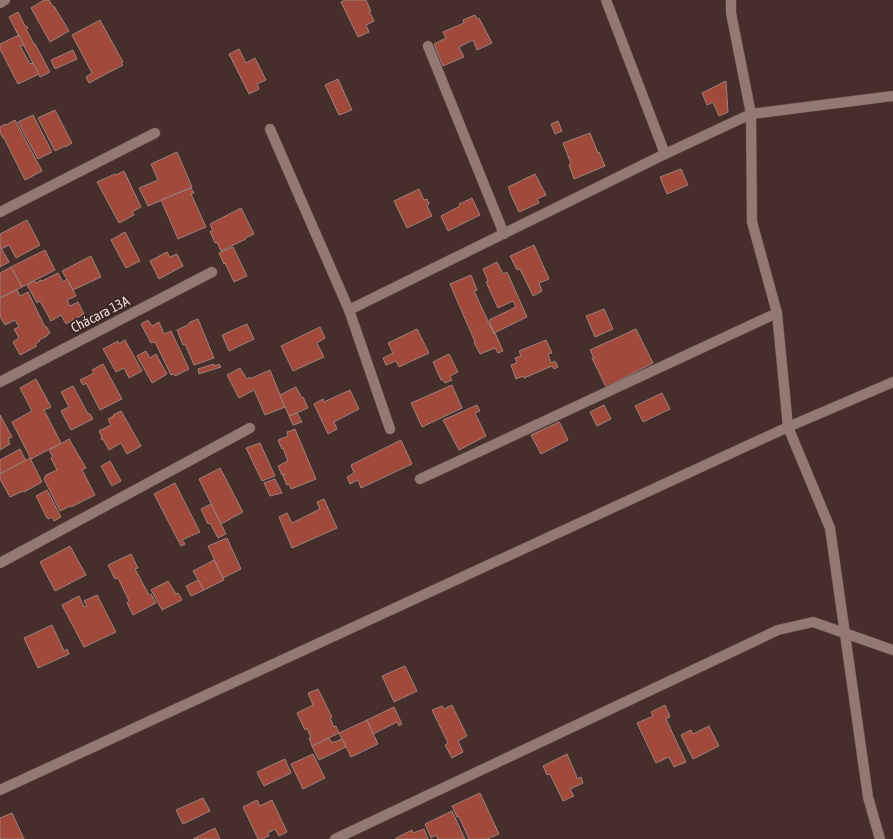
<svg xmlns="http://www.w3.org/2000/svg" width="893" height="839" font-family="'Asap Condensed',sans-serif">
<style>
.building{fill:#a1493a;stroke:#9c817c}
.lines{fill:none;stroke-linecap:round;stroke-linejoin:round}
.minor-casing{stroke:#614e4b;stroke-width:11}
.minor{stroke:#937873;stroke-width:10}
.labels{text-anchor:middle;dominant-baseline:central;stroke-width:4;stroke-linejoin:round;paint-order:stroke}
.street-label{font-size:14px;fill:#ecddda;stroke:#3b2521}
</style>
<rect width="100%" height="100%" fill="#462f2b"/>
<!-- building -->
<g class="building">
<path d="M44 0H49L53 7 54 6 69 31 50 42 31 8Z"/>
<path d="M345 0H366L371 11H369L374 21 366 25 369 32 358 37 341 2Z"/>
<path d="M18 12 25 26H26L28 28 26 29 34 44H35L50 72 40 77 9 17Z"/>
<path d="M475 15 477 19 479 18 492 43 477 50 473 40 459 47 464 57 443 66 434 44 446 38 443 32 464 23 463 20Z"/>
<path d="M100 20 123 62 121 63 123 65 89 83 86 77 92 73 72 35Z"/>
<path d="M19 35 24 45 20 46 30 64 33 63 39 74 18 84 0 49V44Z"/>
<path d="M239 49 246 63 255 58 266 80 257 84 259 89 249 94 229 54Z"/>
<path d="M73 50 77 59 55 69 51 60Z"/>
<path d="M338 79 352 110 339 115 325 85Z"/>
<path d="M726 81 728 112 719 116 713 102 707 105 702 93Z"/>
<path d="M55 110 72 143 65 147V146L55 151 38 118Z"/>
<path d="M33 115 52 152 38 159 18 122Z"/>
<path d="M15 120 42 171 25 180 4 138H3L0 133V127L5 124 6 125Z"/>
<path d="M558 121 562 131 555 134 551 124Z"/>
<path d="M590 133 598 153 599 152 605 166 574 179 569 165 571 164 563 143Z"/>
<path d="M177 152 192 187 148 206 139 188 158 180 151 164Z"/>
<path d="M681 169 688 185 667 194 660 177Z"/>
<path d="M124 171 141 207 132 212 134 215 119 223 97 182 115 174 116 175Z"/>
<path d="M535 174 546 195 537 199 539 203 519 212 510 193H511L508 187Z"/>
<path d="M191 188 194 193 191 194 206 227 178 239 161 200Z"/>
<path d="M419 189 424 200 427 199 429 204 427 206 432 216 407 228 394 201Z"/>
<path d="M472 198 480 215 448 231 441 216 460 206 459 204Z"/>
<path d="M241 208 254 234 245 238 246 239 221 251 217 242 215 243 210 231H213L210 224Z"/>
<path d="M27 220 40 245 16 258 9 245 1 249 0 246V234Z"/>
<path d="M125 232 140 261 126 268 111 240Z"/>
<path d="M534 245 549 279 539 283 542 291 533 296 520 269 517 270 510 256Z"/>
<path d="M0 246 9 262 0 267Z"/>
<path d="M233 247 247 276 234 282 225 263 224 264 219 253Z"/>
<path d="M45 250 55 270 22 287 11 267Z"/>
<path d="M167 252 170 257 177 254 183 266 159 279 150 261Z"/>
<path d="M91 256 101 277 73 290 62 271Z"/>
<path d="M497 262 503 274 507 272 527 317 494 333 489 320 516 307 513 301 498 308 486 282 488 281 483 269Z"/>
<path d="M11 267 22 287 0 298V273Z"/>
<path d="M58 273 63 282 67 279 76 296 67 300 70 306 78 302 84 314 66 324 61 315 51 321 40 301 37 303 36 301 27 285 34 281 36 283 41 280 42 281Z"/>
<path d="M471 275 477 290 474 291 494 334 495 333 503 351 498 353 495 348 480 354 474 342H475L450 284Z"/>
<path d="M17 290 20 296 28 292 45 327 46 326 50 333 47 335V336L39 340 40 341 35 344 37 346 20 355 13 342 19 338 14 329 19 327 15 320 5 325 0 317V298Z"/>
<path d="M604 309 613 329 595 337 586 316Z"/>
<path d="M198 319 214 358 194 365 185 344 183 345 177 330 188 325 190 322Z"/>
<path d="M148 320 152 326 159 322 164 334 171 331 189 369 175 376 174 374 171 375 155 342 151 343 141 324Z"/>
<path d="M247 324 254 339 229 351 222 335Z"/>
<path d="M320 327 325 338 317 343 324 357 293 371 281 346Z"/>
<path d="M417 329 429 353 399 367 396 361 386 365 383 358 393 353 388 343Z"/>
<path d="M636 329 653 363 606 387 592 358H594L590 350Z"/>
<path d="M125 340 142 371 129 378 124 368 116 372 103 349 118 341 119 344Z"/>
<path d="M546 340 552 353 548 354 551 363 555 361 558 367 554 369 552 366 524 378 523 376 516 379 511 365 517 363 515 358 521 356 519 351Z"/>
<path d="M146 351 150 358 156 354 167 374 152 383 137 356Z"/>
<path d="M449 354 458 372 450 376 452 380 445 383 443 380H441L433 362Z"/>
<path d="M103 364 122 399 100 410 86 383 83 385 80 380 94 373 92 370Z"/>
<path d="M214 364 215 366 219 364 221 367 199 374 198 369Z"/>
<path d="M240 368 247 379 250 377 251 379 252 378 270 370 285 407 265 415 254 390 239 398 227 375Z"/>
<path d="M36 379 51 407 44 410 61 443 31 459 12 422 32 411 20 388Z"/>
<path d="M452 385 462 408 422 427 411 403Z"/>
<path d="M73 386 88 414H90L93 419 71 430 61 411 69 407 61 392Z"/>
<path d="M296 387 302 398 303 397 308 408 289 416 280 395Z"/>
<path d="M350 390 359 409 334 422 337 429 328 434 314 404 323 399 324 402Z"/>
<path d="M662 393 670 409 643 422 635 406Z"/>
<path d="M477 405 480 411 475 413 486 436 459 450 443 420Z"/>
<path d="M604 405 611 419 597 426 590 412Z"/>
<path d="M121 411 141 446 127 454 121 443 109 450 103 439 102 440 101 438 102 437 99 431 111 425 108 419 114 416 113 415Z"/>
<path d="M297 413 302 422 293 425 289 416Z"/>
<path d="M0 415 12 437 8 439 10 444 0 450Z"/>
<path d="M559 422 560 423 568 440 541 454 531 435Z"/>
<path d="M295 429 316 479 291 489 289 484 287 485 283 476 285 475V474L282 475 278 466 288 461 283 448 282 449 278 440 288 436 287 432Z"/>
<path d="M69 439 86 468 82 470 95 495 71 507 70 506 60 511 44 479 46 475 57 470 51 458 53 457 49 450Z"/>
<path d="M401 440 412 464 361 488 358 480 350 484 347 477 354 473 351 465Z"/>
<path d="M260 443 275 476 262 481 246 448Z"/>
<path d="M20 449 26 461 0 474V460Z"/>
<path d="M30 458 42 482 24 492 23 491 10 497 0 479V474Z"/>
<path d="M110 461 121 481 112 486 101 466Z"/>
<path d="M220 468 243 512 221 524 199 479Z"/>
<path d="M275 479 282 493 270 496 264 483Z"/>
<path d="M175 483 200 532 182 540 185 544 181 546 154 494Z"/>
<path d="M47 490 61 517 54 521 52 517 49 519 47 518 36 496Z"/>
<path d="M324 499 337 528 292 548 279 517 287 513 292 523 320 509 317 502Z"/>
<path d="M211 504 226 534 218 538 210 523 208 524 201 509Z"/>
<path d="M227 538 241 569 223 578 208 546Z"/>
<path d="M70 546 86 575 55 591 40 562Z"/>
<path d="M131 554 138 568 135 569 149 595 151 594 156 603 133 615 127 603 129 601 118 578 115 579 108 565Z"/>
<path d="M214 560 224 580 204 590 193 571Z"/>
<path d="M198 580 204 590 191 596 186 586Z"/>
<path d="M168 581 176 594 178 593 182 600 162 610 151 590Z"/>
<path d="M97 595 116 632 84 647 62 605 79 596 84 607 87 606 84 601Z"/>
<path d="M52 625 64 651 67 649 69 654 38 668 24 638Z"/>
<path d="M405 666 417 691 394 702 382 676Z"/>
<path d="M318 689 332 717 330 718 334 727 336 726 339 733 312 746 309 738H311L307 728 305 730 297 713 313 705 308 693Z"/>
<path d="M452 705 467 736 458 741 463 752 452 758 445 745 448 743 432 710 442 706 444 709Z"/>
<path d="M665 705 670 717 666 719 686 762 674 767 669 757 656 763 637 723 653 716 651 712Z"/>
<path d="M394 707 402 724 399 726 397 722 373 734 367 720Z"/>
<path d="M367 720 378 744 351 757 339 733Z"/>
<path d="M709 726 719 746 693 759 681 735 691 730 693 734Z"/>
<path d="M329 738 331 742H335L342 739 346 747 319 760 312 746Z"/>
<path d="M313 754 325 778 303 789 291 764Z"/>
<path d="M567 754 576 775 577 779 581 777 583 783 570 789 574 796 563 801 550 774 547 775 543 766Z"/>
<path d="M285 759 291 773 264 786 257 772Z"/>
<path d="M480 793 499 834 487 839H469L459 817H457L452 806Z"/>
<path d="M203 798 210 811 183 824 176 810Z"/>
<path d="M257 800 260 806 272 800 287 832 279 836 275 829 268 833 269 836 262 839H258L243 807Z"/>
<path d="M452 811 465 839H438L436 835 431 838 425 824Z"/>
<path d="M12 813 24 839H0V818Z"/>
<path d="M215 828 220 839H193Z"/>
<path d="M424 829 428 839H396V838L412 830 413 833Z"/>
</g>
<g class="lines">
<!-- minor casing -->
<g class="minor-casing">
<g id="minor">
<path d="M606 0 665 154"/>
<path d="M731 0V13L751 114 752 222 777 313 788 427 830 528 868 797 880 839"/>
<path d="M0 3 5 0"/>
<path d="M428 46 504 234"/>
<path d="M270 129 349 310 390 429"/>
<path d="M0 212 155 133"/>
<path d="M349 310 665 154 751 114 893 96"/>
<path d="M0 382 212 272"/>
<path d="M420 479 777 313"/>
<path d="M0 563 250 428"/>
<path d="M0 790 788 427 893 382"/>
<path d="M335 839 778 630 813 622 893 650"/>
</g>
</g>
<!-- minor -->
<use href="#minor" class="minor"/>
</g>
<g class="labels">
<!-- street labels -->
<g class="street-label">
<text transform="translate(100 314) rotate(-27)">Chácara 13A</text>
</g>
</g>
</svg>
